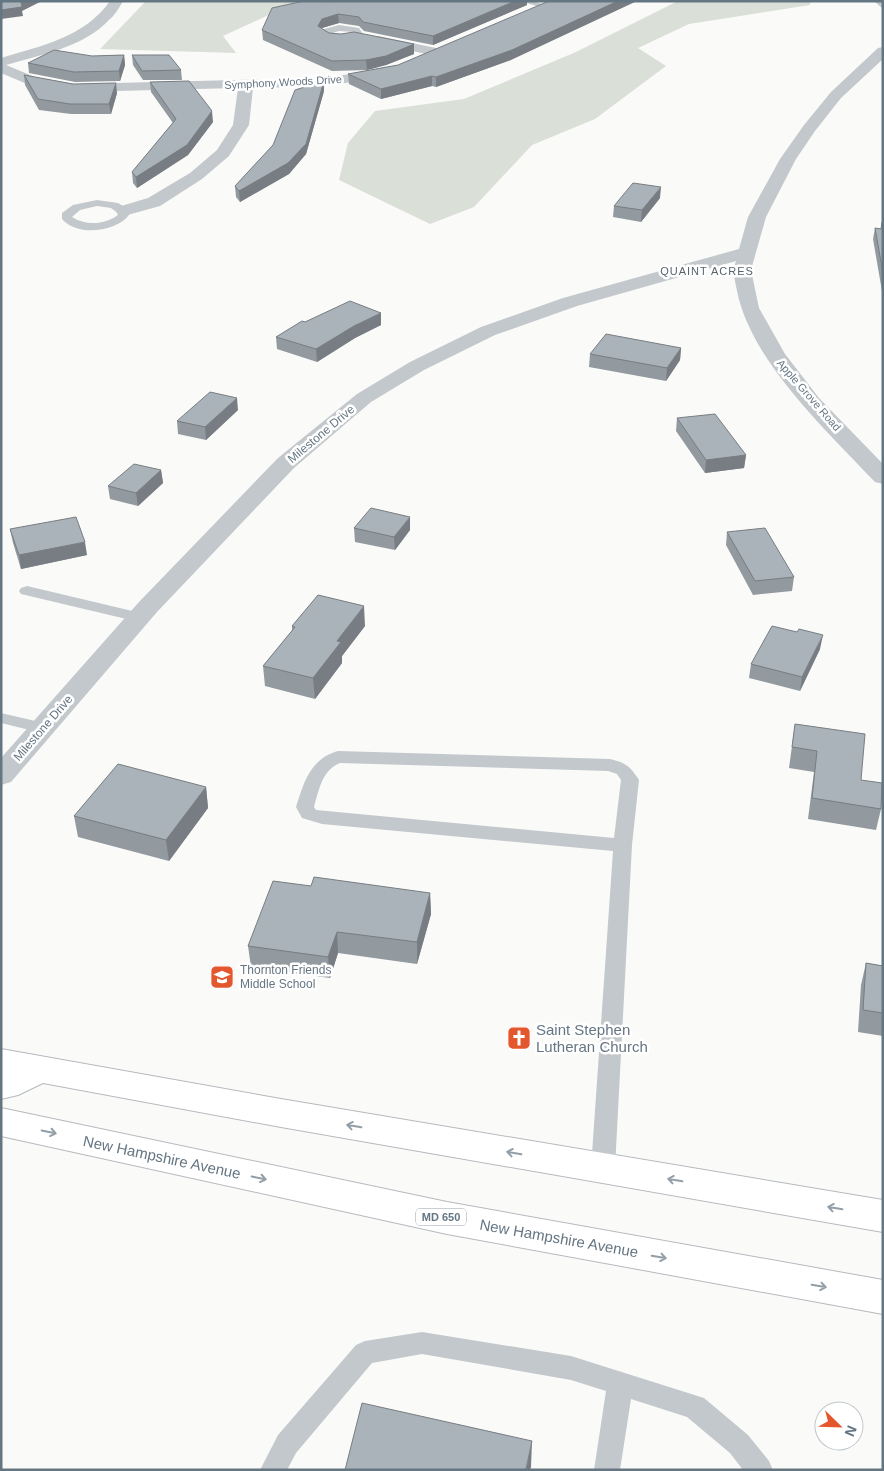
<svg xmlns="http://www.w3.org/2000/svg" width="884" height="1471" font-family="Arial,sans-serif">
<style>
.green{fill:#dadfd7}
.lines{fill:none;stroke-linecap:round;stroke-linejoin:round}
.primary-casing{stroke:#b5babe;stroke-width:2}
.lane{fill:#c3c8cc;fill-rule:evenodd}
.street{fill:#c3c8cc;fill-rule:evenodd}
.primary{fill:#fff;fill-rule:evenodd}
.wall{fill:#929a9f}
.shaded-wall{fill:#777d82}
.building{fill:#aab3b9;stroke:#777d82}
.oneway{stroke:#939fa8}
.labels{text-anchor:middle;dominant-baseline:central;stroke-width:5;stroke-linejoin:round;paint-order:stroke}
.far-street-label{font-size:11px;fill:#657683;stroke:#fff}
.far-neighbourhood-label{font-size:11px;letter-spacing:1px;fill:#57646e;stroke:#fff}
.shield{fill:#fff;stroke:#939fa8;stroke-width:1}
.shield-label{font-size:11px;font-weight:bold;fill:#657683}
.street-label{font-size:12px;fill:#657683;stroke:#fff}
.poi-label{font-size:12px;fill:#657683;stroke:#fff;text-anchor:start}
.near-poi-label{font-size:15px;fill:#657683;stroke:#fff;text-anchor:start}
.near-street-label{font-size:15px;fill:#657683;stroke:#fff}
</style>
<rect width="100%" height="100%" fill="#fafaf8"/>
<!-- green -->
<g class="green">
<path d="M146 1H299L223 36 236 53 100 49Z"/>
<path d="M678 1H811L810 5 689 24 638 48 666 66 595 119 532 145 474 207 430 224 339 180 348 143 375 111 464 99 576 52Z"/>
</g>
<g class="lines">
<!-- primary casing -->
<g class="primary-casing">
<g id="primary">
<path d="M1 1049 281 1099 883 1200V1232L281 1127 43 1083 18 1095 1 1099Z"/>
<path d="M1 1108 447 1202 883 1280V1314L447 1234 1 1136Z"/>
</g>
</g>
<!-- lane -->
<g class="lane">
<path d="M520 1H534L547 6 543 8Z"/>
<path d="M874 1H883V9Z"/>
<path d="M339 25 359 28 363 34C352 44 331 45 320 35L324 29ZM339 31 353 32 354 33 342 37 329 34Z"/>
<path d="M97 200 118 203 128 209 129 215C116 232 77 237 62 219V213L73 205ZM97 206 111 208 119 214C106 225 86 226 72 217L80 210Z"/>
<path d="M27 586 145 614 147 617 145 620 139 622 21 594 19 591 21 588Z"/>
<path d="M1 713 48 724 51 728 48 732 42 733 1 723Z"/>
<path d="M338 751 610 759C626 763 630 766 639 780L632 845 615 1168 611 1175 603 1178 595 1175 591 1168 613 851 322 824 302 818 296 807C304 782 310 759 338 751ZM340 763 608 771 617 774 621 780 614 838 316 810 314 807C319 790 322 770 340 763Z"/>
<path d="M422 1332 571 1356 704 1398 748 1435 769 1461 773 1470H743L730 1453 687 1417 631 1399 620 1470H594L606 1391 571 1380 422 1354 372 1363 296 1453 287 1470H260L278 1435 356 1345 365 1341Z"/>
</g>
<!-- street -->
<g class="street">
<path d="M110 1H123C119 8 115 15 109 20 84 47 40 55 6 65L35 77 75 84 320 78 366 72 385 67 390 68 392 71 390 74C345 87 299 87 253 88L249 125 229 156 202 179 160 206 124 216 118 215 116 211 118 207 148 198 190 173 217 150 233 125 238 88 75 92 27 84 1 73V58C41 46 85 37 110 1Z"/>
<path d="M378 36 436 48 443 52 436 56 373 43 371 40Z"/>
<path d="M883 47V59L841 98 815 131 796 159 766 217 751 270 759 308 785 354 819 398 883 464V484L875 482C827 431 751 361 737 291 735 280 732 272 736 261L577 306 495 335 424 370 371 402 294 468 157 612 11 782 1 785V758L139 602 278 458 357 394 410 362 481 327 563 298 739 249 748 217 780 159 804 125 831 92 878 48Z"/>
</g>
<!-- primary -->
<use href="#primary" class="primary"/>
</g>
<!-- wall -->
<g class="wall">
<path d="M328 2 527 5 433 45 364 31 359 26 339 23 322 28V29L329 33 414 44V54L386 65 367 70 332 71 263 40 262 30Z"/>
<path d="M124 55 125 65 120 81 75 82 29 73 28 63 92 56Z"/>
<path d="M132 55 181 70 182 80H143L133 65Z"/>
<path d="M511 60 436 87 432 86 381 99 349 84 348 74 398 65Z"/>
<path d="M24 75 117 93 111 114H71L39 110 25 85Z"/>
<path d="M150 82 213 122 188 155 137 188 133 183 132 172 173 123 151 92Z"/>
<path d="M324 91 306 154 289 174 240 202 236 197 235 186Z"/>
<path d="M660 198 641 222 613 217 614 206Z"/>
<path d="M883 222V297L873 239 875 228 881 229Z"/>
<path d="M305 322 381 325 355 338 317 362 277 349 276 337Z"/>
<path d="M681 348 680 360 666 381 589 367 590 354Z"/>
<path d="M238 410 206 440 178 434 177 421Z"/>
<path d="M677 418 746 455 744 468 705 473 676 431Z"/>
<path d="M161 470 163 483 138 506 110 499 108 486Z"/>
<path d="M354 528 410 530 395 550 355 542Z"/>
<path d="M10 529 87 555 21 569 13 543Z"/>
<path d="M727 532 794 577 792 591 753 595 726 545Z"/>
<path d="M292 626H365L342 656V663L315 699 265 686 263 666 292 631Z"/>
<path d="M797 632 820 649 800 691 749 678 751 664Z"/>
<path d="M795 724 861 780 881 809 876 830 808 819 814 772 789 768Z"/>
<path d="M206 787 208 808 169 861 78 837 74 816Z"/>
<path d="M311 886 430 893 431 914 417 964 338 953 330 978 251 967 248 946Z"/>
<path d="M866 963 883 966V1036L858 1032 861 985Z"/>
</g>
<!-- shaded-wall -->
<g class="shaded-wall">
<path d="M23 1H42L22 11 23 16 1 19V10Z"/>
<path d="M515 1H527V5L433 45V36Z"/>
<path d="M618 1H637L511 60 436 87V77Z"/>
<path d="M338 14 339 23 322 28 318 35V26L322 19Z"/>
<path d="M414 44V54L386 65 367 70 366 60Z"/>
<path d="M124 55 125 65 120 81 119 71Z"/>
<path d="M432 76V86L381 99V89Z"/>
<path d="M324 81V91L306 154 289 174 240 202 239 191Z"/>
<path d="M116 83 117 93 111 114 109 104Z"/>
<path d="M212 111 213 122 188 155 137 188 136 177Z"/>
<path d="M661 187 660 198 641 222 642 210Z"/>
<path d="M381 313V325L355 338 317 362 316 349 354 326Z"/>
<path d="M681 348 680 360 666 381 667 368Z"/>
<path d="M237 398 238 410 206 440 205 427Z"/>
<path d="M746 455 744 468 705 473 706 460Z"/>
<path d="M161 470 163 483 138 506 136 493Z"/>
<path d="M410 517V530L395 550 394 537Z"/>
<path d="M85 542 87 555 21 569 19 555Z"/>
<path d="M364 606 365 626 342 656V663L315 699 313 678 337 641Z"/>
<path d="M823 635 820 649 800 691 802 677Z"/>
<path d="M206 787 208 808 169 861 166 840Z"/>
<path d="M430 893 431 914 417 964V942Z"/>
<path d="M337 932 338 953 330 978 328 957Z"/>
<path d="M532 1441 531 1467 530 1470H526Z"/>
</g>
<!-- building -->
<g class="building">
<path d="M1 1H23L21 2 22 7 1 10Z"/>
<path d="M304 1H326L328 2 332 1H515L433 36 363 22 359 17 338 14 322 19 318 26 329 33 341 34 354 32 414 44 386 56 366 60 332 61 262 30 272 8Z"/>
<path d="M549 1H618L512 50 436 77 432 76 381 89 348 74 398 65Z"/>
<path d="M54 50 92 56 124 55 119 71 74 72 28 63Z"/>
<path d="M132 55H169L181 70 142 71Z"/>
<path d="M24 75 73 84 116 83 109 104H70L38 99Z"/>
<path d="M189 81 212 111 187 145 136 177 132 172 176 119 150 82Z"/>
<path d="M324 81 306 144 288 163 239 191 235 186 273 145 295 90Z"/>
<path d="M633 183 661 187 642 210 614 206Z"/>
<path d="M882 222H883V273L875 228 881 229Z"/>
<path d="M350 301 381 313 354 326 316 349 276 337 302 321 305 322Z"/>
<path d="M606 334 681 348 667 368 590 354Z"/>
<path d="M210 392 237 398 205 427 177 421Z"/>
<path d="M715 414 746 455 706 460 677 418Z"/>
<path d="M134 464 161 470 136 493 108 486Z"/>
<path d="M371 508 410 517 394 537 354 528Z"/>
<path d="M76 517 85 542 19 555 10 529Z"/>
<path d="M765 528 794 577 755 581 727 532Z"/>
<path d="M318 595 364 606 337 641 341 642 313 678 263 666 295 627 292 626Z"/>
<path d="M772 626 797 632 799 629 823 635 802 677 751 664Z"/>
<path d="M795 724 865 734 861 780 882 783 881 809 812 798 817 751 792 747Z"/>
<path d="M118 764 206 787 166 840 74 816Z"/>
<path d="M314 877 430 893 417 942 337 932 328 957 248 946 273 881 311 886Z"/>
<path d="M866 963 883 966V1013L863 1010Z"/>
<path d="M362 1403 532 1441 526 1469 530 1470H345Z"/>
</g>
<!-- one-way arrows -->
<defs><path id="oneway-shaft" d="M-6 0H5M1.5-3L5.5 0L1.5 3" fill="none" stroke-width="1.6" stroke-linecap="round" stroke-linejoin="round" transform="scale(1.25)"/></defs>
<g class="oneway">
<use href="#oneway-shaft" transform="translate(354 1126) rotate(-170)"/>
<use href="#oneway-shaft" transform="translate(49 1132) rotate(12)"/>
<use href="#oneway-shaft" transform="translate(514 1153) rotate(-170)"/>
<use href="#oneway-shaft" transform="translate(259 1178) rotate(12)"/>
<use href="#oneway-shaft" transform="translate(675 1180) rotate(-170)"/>
<use href="#oneway-shaft" transform="translate(835 1208) rotate(-170)"/>
<use href="#oneway-shaft" transform="translate(659 1257) rotate(10)"/>
<use href="#oneway-shaft" transform="translate(819 1286) rotate(10)"/>
</g>
<!-- icons -->
<defs>
<g id="school-square" transform="scale(1.25)"><rect x="-9" y="-9" width="18" height="18" rx="4" fill="#e4572e" stroke="#fff"/><path d="M0-5L7-2L0 1L-7-2ZM-4 1L0 2.5L4 1V4Q0 6-4 4Z" fill="#fff"/></g>
<g id="church-square" transform="scale(1.25)"><rect x="-9" y="-9" width="18" height="18" rx="4" fill="#e4572e" stroke="#fff"/><path d="M-1.2-6h2.4v3.5h3.3v2.4h-3.3V6h-2.4V-.1h-3.3v-2.4h3.3Z" fill="#fff"/></g>
</defs>
<g fill-rule="evenodd">
<use href="#school-square" x="222" y="977"/>
<use href="#church-square" x="519" y="1038"/>
</g>
<g class="labels">
<!-- far-street labels -->
<g class="far-street-label">
<text transform="translate(283 82) rotate(-3)">Symphony Woods Drive</text>
<text transform="translate(809 395) rotate(49)">Apple Grove Road</text>
</g>
<!-- far-neighbourhood labels -->
<g class="far-neighbourhood-label">
<text x="707" y="271">QUAINT ACRES</text>
</g>
<!-- shield labels -->
<rect class="shield" x="416" y="1208.5" width="50" height="17" rx="4"/>
<g class="shield-label">
<text x="441" y="1217">MD 650</text>
</g>
<!-- street labels -->
<g class="street-label">
<text transform="translate(321 434) rotate(-40)">Milestone Drive</text>
<text transform="translate(43 728) rotate(-49)">Milestone Drive</text>
</g>
<!-- poi labels -->
<g class="poi-label">
<text x="240" y="970">Thornton Friends<tspan x="240" dy="14">Middle School</tspan></text>
</g>
<!-- near-poi labels -->
<g class="near-poi-label">
<text x="536" y="1029">Saint Stephen<tspan x="536" dy="17">Lutheran Church</tspan></text>
</g>
<!-- near-street labels -->
<g class="near-street-label">
<text transform="translate(162 1157) rotate(12)">New Hampshire Avenue</text>
<text transform="translate(559 1238) rotate(10)">New Hampshire Avenue</text>
</g>
</g>
<!-- border -->
<rect width="884" height="1471" fill="none" stroke="#657683" stroke-width="5"/>
<!-- north arrow -->
<g transform="translate(839 1426) rotate(113)"><circle r="24" fill="#ffffff" stroke="#c1c8cd"/>
<path d="M0-4L9 19L0 12L-9 19Z" fill="#e4572e"/>
<text y="-8" font-size="14" font-weight="bold" text-anchor="middle" fill="#657683">N</text>
</g>
</svg>
